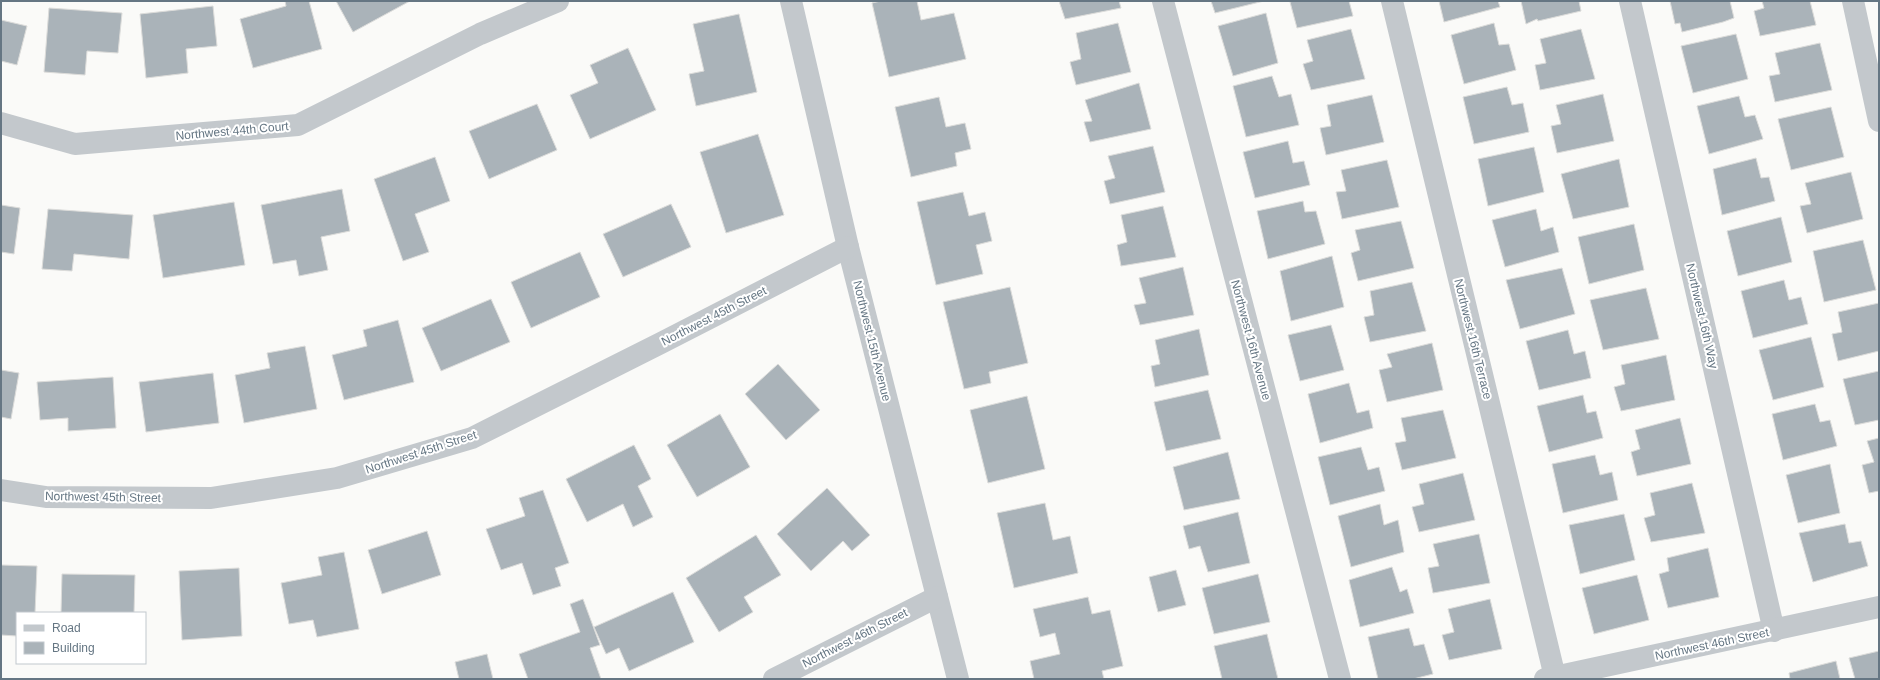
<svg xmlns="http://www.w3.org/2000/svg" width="1880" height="680" font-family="Helvetica,sans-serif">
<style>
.building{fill:#aab3b9;stroke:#dcdcda}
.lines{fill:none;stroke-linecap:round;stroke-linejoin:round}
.minor{stroke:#c3c8cc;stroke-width:22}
.labels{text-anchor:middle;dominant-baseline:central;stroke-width:4;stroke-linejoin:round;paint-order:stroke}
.street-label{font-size:12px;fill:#657683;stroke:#fff}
</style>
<rect width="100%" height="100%" fill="#fafaf8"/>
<!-- building -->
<g class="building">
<path d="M285 1H309L322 49 253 68 240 19 286 6Z"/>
<path d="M336 1H410L353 32Z"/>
<path d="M881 1H917L921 20 954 13 966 59 889 77 872 3Z"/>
<path d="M1059 1H1119L1121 8 1065 19Z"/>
<path d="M1211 1H1264L1215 13Z"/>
<path d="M1294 1H1349L1353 16 1297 28 1290 2Z"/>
<path d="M1439 1H1498L1500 7 1444 22Z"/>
<path d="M1521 1H1579L1581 11 1538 21 1537 19 1526 24Z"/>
<path d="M1670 1H1730L1734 18 1723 22 1682 32 1680 23 1675 24Z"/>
<path d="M1762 1H1810L1816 25 1760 36 1754 11 1764 8Z"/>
<path d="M213 6 217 46 186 49 188 73 146 78 140 14Z"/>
<path d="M49 8 122 13 118 53 87 51 85 75 44 72Z"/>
<path d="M1266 13 1278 63 1233 76 1218 26Z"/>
<path d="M739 14 757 92 696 106 689 74 704 71 693 24Z"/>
<path d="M1 20 27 26 17 65 1 61Z"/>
<path d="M1118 23 1131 72 1076 85 1070 62 1081 59 1076 33Z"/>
<path d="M1494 23 1499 45 1509 44 1516 70 1464 84 1451 35Z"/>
<path d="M1351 29 1365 79 1311 90 1303 64 1313 61 1307 40Z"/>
<path d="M1581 29 1595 79 1540 90 1535 65 1546 63 1540 39Z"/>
<path d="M1736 34 1748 79 1693 93 1681 46Z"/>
<path d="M1820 43 1832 90 1775 102 1769 76 1780 74 1775 53Z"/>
<path d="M628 48 656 110 590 139 570 95 598 83 590 65Z"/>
<path d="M1272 76 1279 97 1291 94 1299 125 1246 137 1233 86Z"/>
<path d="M1139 83 1151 129 1090 142 1084 122 1092 121 1085 100Z"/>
<path d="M1507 87 1512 105 1523 103 1529 132 1474 144 1463 97Z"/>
<path d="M1603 94 1614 141 1557 153 1551 126 1561 124 1556 105Z"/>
<path d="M1372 95 1384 142 1326 155 1320 128 1331 126 1327 105Z"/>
<path d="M1739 96 1745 117 1755 115 1763 139 1709 154 1697 106Z"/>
<path d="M939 97 946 127 965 123 971 149 955 153 957 166 911 177 895 107Z"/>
<path d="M537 104 557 150 489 179 469 131Z"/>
<path d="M1831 107 1844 157 1791 170 1778 119Z"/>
<path d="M758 134 784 215 726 233 700 152Z"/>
<path d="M1288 141 1293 163 1304 161 1310 185 1255 198 1243 152Z"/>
<path d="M1153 146 1165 192 1110 204 1104 181 1115 178 1108 156Z"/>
<path d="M1534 147 1544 192 1488 206 1478 159Z"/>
<path d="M435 157 450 201 415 214 429 252 403 261 374 179Z"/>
<path d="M1756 158 1761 178 1769 177 1775 201 1722 215 1713 169Z"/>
<path d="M1619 159 1629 207 1573 219 1561 174Z"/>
<path d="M1387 160 1399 207 1342 219 1336 192 1346 191 1341 170Z"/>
<path d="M1851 172 1863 219 1807 233 1800 206 1811 204 1805 183Z"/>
<path d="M342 189 350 231 321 237 328 270 299 276 296 260 273 264 261 205Z"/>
<path d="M963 192 969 216 985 212 992 241 976 245 983 274 936 285 917 202Z"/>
<path d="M1303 201 1305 212 1316 211 1325 244 1268 259 1257 211Z"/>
<path d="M234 202 245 265 163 278 153 215Z"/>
<path d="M671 204 691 247 623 277 603 234Z"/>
<path d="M1 205 20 208 14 254 1 252Z"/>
<path d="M1163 206 1176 257 1121 266 1117 245 1127 242 1121 215Z"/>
<path d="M48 209 133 215 129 259 74 254 72 271 42 269Z"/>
<path d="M1536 209 1541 231 1553 227 1559 252 1505 267 1492 220Z"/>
<path d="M1781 217 1792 262 1738 276 1727 231Z"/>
<path d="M1401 221 1414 268 1358 281 1351 253 1360 250 1355 230Z"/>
<path d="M1634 224 1644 270 1589 284 1578 237Z"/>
<path d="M1863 240 1876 290 1824 302 1813 251Z"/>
<path d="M580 252 600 297 531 328 511 282Z"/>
<path d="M1332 256 1344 307 1291 321 1280 271Z"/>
<path d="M1183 267 1194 315 1140 325 1134 305 1146 303 1139 278Z"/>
<path d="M1562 268 1575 314 1520 329 1506 280Z"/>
<path d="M1784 280 1789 300 1801 297 1808 324 1753 338 1741 291Z"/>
<path d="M1412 282 1426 331 1370 342 1364 317 1374 315 1370 291Z"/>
<path d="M1010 287 1028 363 989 372 991 383 964 389 943 302Z"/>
<path d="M1646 288 1659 339 1603 350 1590 300Z"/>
<path d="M491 299 510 342 441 371 422 328Z"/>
<path d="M1879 303V351L1838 361 1832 334 1842 332 1838 312Z"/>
<path d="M398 320 414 382 344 400 332 355 367 346 363 330Z"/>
<path d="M1331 325 1344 370 1300 381 1288 335Z"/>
<path d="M1199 329 1209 375 1155 387 1151 366 1160 364 1155 340Z"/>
<path d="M1568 330 1574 354 1585 351 1591 378 1539 390 1526 341Z"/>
<path d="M1811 337 1824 387 1773 400 1759 350Z"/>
<path d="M1432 343 1443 390 1387 402 1379 370 1392 367 1387 354Z"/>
<path d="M305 346 317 409 244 423 235 375 270 368 267 353Z"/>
<path d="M1666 355 1675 400 1621 411 1614 387 1625 384 1621 365Z"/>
<path d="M778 364 820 410 786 440 745 394Z"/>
<path d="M1 370 19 373 11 419 1 417Z"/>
<path d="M1879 371V420L1855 425 1843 379Z"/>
<path d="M213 373 219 423 146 432 139 382Z"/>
<path d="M113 377 116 428 68 431V418L40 420 37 382Z"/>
<path d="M1349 383 1357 413 1369 410 1373 428 1320 443 1308 394Z"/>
<path d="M1208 390 1221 439 1166 451 1154 402Z"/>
<path d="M1583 395 1587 413 1596 411 1603 438 1549 452 1537 406Z"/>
<path d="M1027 396 1045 469 988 483 970 410Z"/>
<path d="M1815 404 1820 422 1830 420 1837 446 1783 460 1772 414Z"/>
<path d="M1443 410 1456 458 1402 470 1395 443 1406 441 1401 418Z"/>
<path d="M720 414 750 467 697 497 667 445Z"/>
<path d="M1680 418 1691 464 1637 476 1631 452 1640 449 1635 430Z"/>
<path d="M1879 438V491L1869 493 1862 465 1874 462 1867 441Z"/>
<path d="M634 445 651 479 638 486 653 517 633 527 623 504 587 522 566 479Z"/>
<path d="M1361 447 1368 470 1379 467 1385 491 1330 505 1318 457Z"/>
<path d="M1228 452 1240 499 1184 510 1173 467Z"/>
<path d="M1595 455 1600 475 1612 472 1618 500 1563 513 1552 464Z"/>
<path d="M1830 464 1840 513 1798 523 1786 475Z"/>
<path d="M1463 473 1475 520 1419 532 1412 507 1424 504 1419 484Z"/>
<path d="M1692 483 1705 533 1651 542 1644 518 1655 515 1650 493Z"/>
<path d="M827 488 870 535 852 551 843 541 811 571 777 534Z"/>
<path d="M543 490 569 563 555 568 561 586 533 595 522 563 501 570 486 529 525 516 519 498Z"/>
<path d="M1045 503 1053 540 1070 536 1078 573 1014 588 997 513Z"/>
<path d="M1380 504 1384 525 1398 520 1404 552 1351 567 1338 516Z"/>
<path d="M1238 512 1250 563 1208 572 1200 546 1189 549 1183 526Z"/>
<path d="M1624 514 1635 560 1580 574 1569 525Z"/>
<path d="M1845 524 1849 543 1861 541 1868 566 1813 582 1799 533Z"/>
<path d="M427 531 441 575 382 594 368 550Z"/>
<path d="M1479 534 1490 583 1433 593 1428 568 1439 566 1433 544Z"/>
<path d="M756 535 781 575 744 597 753 612 719 632 686 578Z"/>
<path d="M1708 548 1719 597 1668 608 1659 574 1669 571 1667 558Z"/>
<path d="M344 552 359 629 317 637 313 620 289 624 281 583 322 575 318 557Z"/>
<path d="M1 565 37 566 35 613H17V636L1 635Z"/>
<path d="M1392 567 1400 592 1407 589 1414 613 1360 627 1349 580Z"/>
<path d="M239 568 242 636 182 640 179 571Z"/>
<path d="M1176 570 1186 605 1158 612 1149 577Z"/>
<path d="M62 574 135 575 134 613H61Z"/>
<path d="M1258 574 1270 622 1214 634 1202 588Z"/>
<path d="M1637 575 1649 620 1594 634 1582 588Z"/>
<path d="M673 592 694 642 629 671 619 648 606 654 594 627Z"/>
<path d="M1088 597 1092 614 1110 610 1123 666 1102 671 1104 679H1034L1030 661 1060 654 1055 633 1040 637 1033 609Z"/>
<path d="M583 599 600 645 590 648 601 679H528L519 654 580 632 570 604Z"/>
<path d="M1490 599 1502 649 1449 660 1442 635 1454 632 1448 609Z"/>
<path d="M1409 628 1414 646 1424 644 1433 674 1413 679H1378L1368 637Z"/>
<path d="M1267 634 1278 679H1222L1214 646Z"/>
<path d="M1879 651V679H1855L1849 658Z"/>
<path d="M487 654 493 679H459L455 662Z"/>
<path d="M1836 661 1840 679H1790L1789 673Z"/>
</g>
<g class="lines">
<!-- minor -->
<g class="minor">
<path d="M791 1 848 247 958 679"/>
<path d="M1163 1 1340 679"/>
<path d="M1392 1 1555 677"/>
<path d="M1630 1 1774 631"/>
<path d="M1853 1 1879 121"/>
<path d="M1 123 75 144 298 125 480 34 558 1"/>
<path d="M1 490 46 497 211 498 337 478 472 438 661 343 848 247"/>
<path d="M774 679 937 597"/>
<path d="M1545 679 1879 607"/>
</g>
</g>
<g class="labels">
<!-- street labels -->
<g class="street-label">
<text transform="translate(232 131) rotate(-5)">Northwest 44th Court</text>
<text transform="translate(714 316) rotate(-27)">Northwest 45th Street</text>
<text transform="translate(1702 316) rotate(77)">Northwest 16th Way</text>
<text transform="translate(1473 339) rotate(76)">Northwest 16th Terrace</text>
<text transform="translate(1251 340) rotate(75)">Northwest 16th Avenue</text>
<text transform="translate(872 341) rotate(76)">Northwest 15th Avenue</text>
<text transform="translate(421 452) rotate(-18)">Northwest 45th Street</text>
<text transform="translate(103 497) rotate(1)">Northwest 45th Street</text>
<text transform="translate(855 638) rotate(-27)">Northwest 46th Street</text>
<text transform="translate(1712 644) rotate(-12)">Northwest 46th Street</text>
</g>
</g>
<!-- border -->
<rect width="1880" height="680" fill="none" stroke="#657683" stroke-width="4"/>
<!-- legend -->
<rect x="16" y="612" width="130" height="52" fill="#ffffff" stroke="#c1c8cd"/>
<rect x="24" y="625" width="20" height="6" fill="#c3c8cc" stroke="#c1c8cd"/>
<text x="52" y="632" font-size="12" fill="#657683">Road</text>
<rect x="24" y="642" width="20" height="12" fill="#aab3b9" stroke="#c1c8cd"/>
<text x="52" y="652" font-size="12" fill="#657683">Building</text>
</svg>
